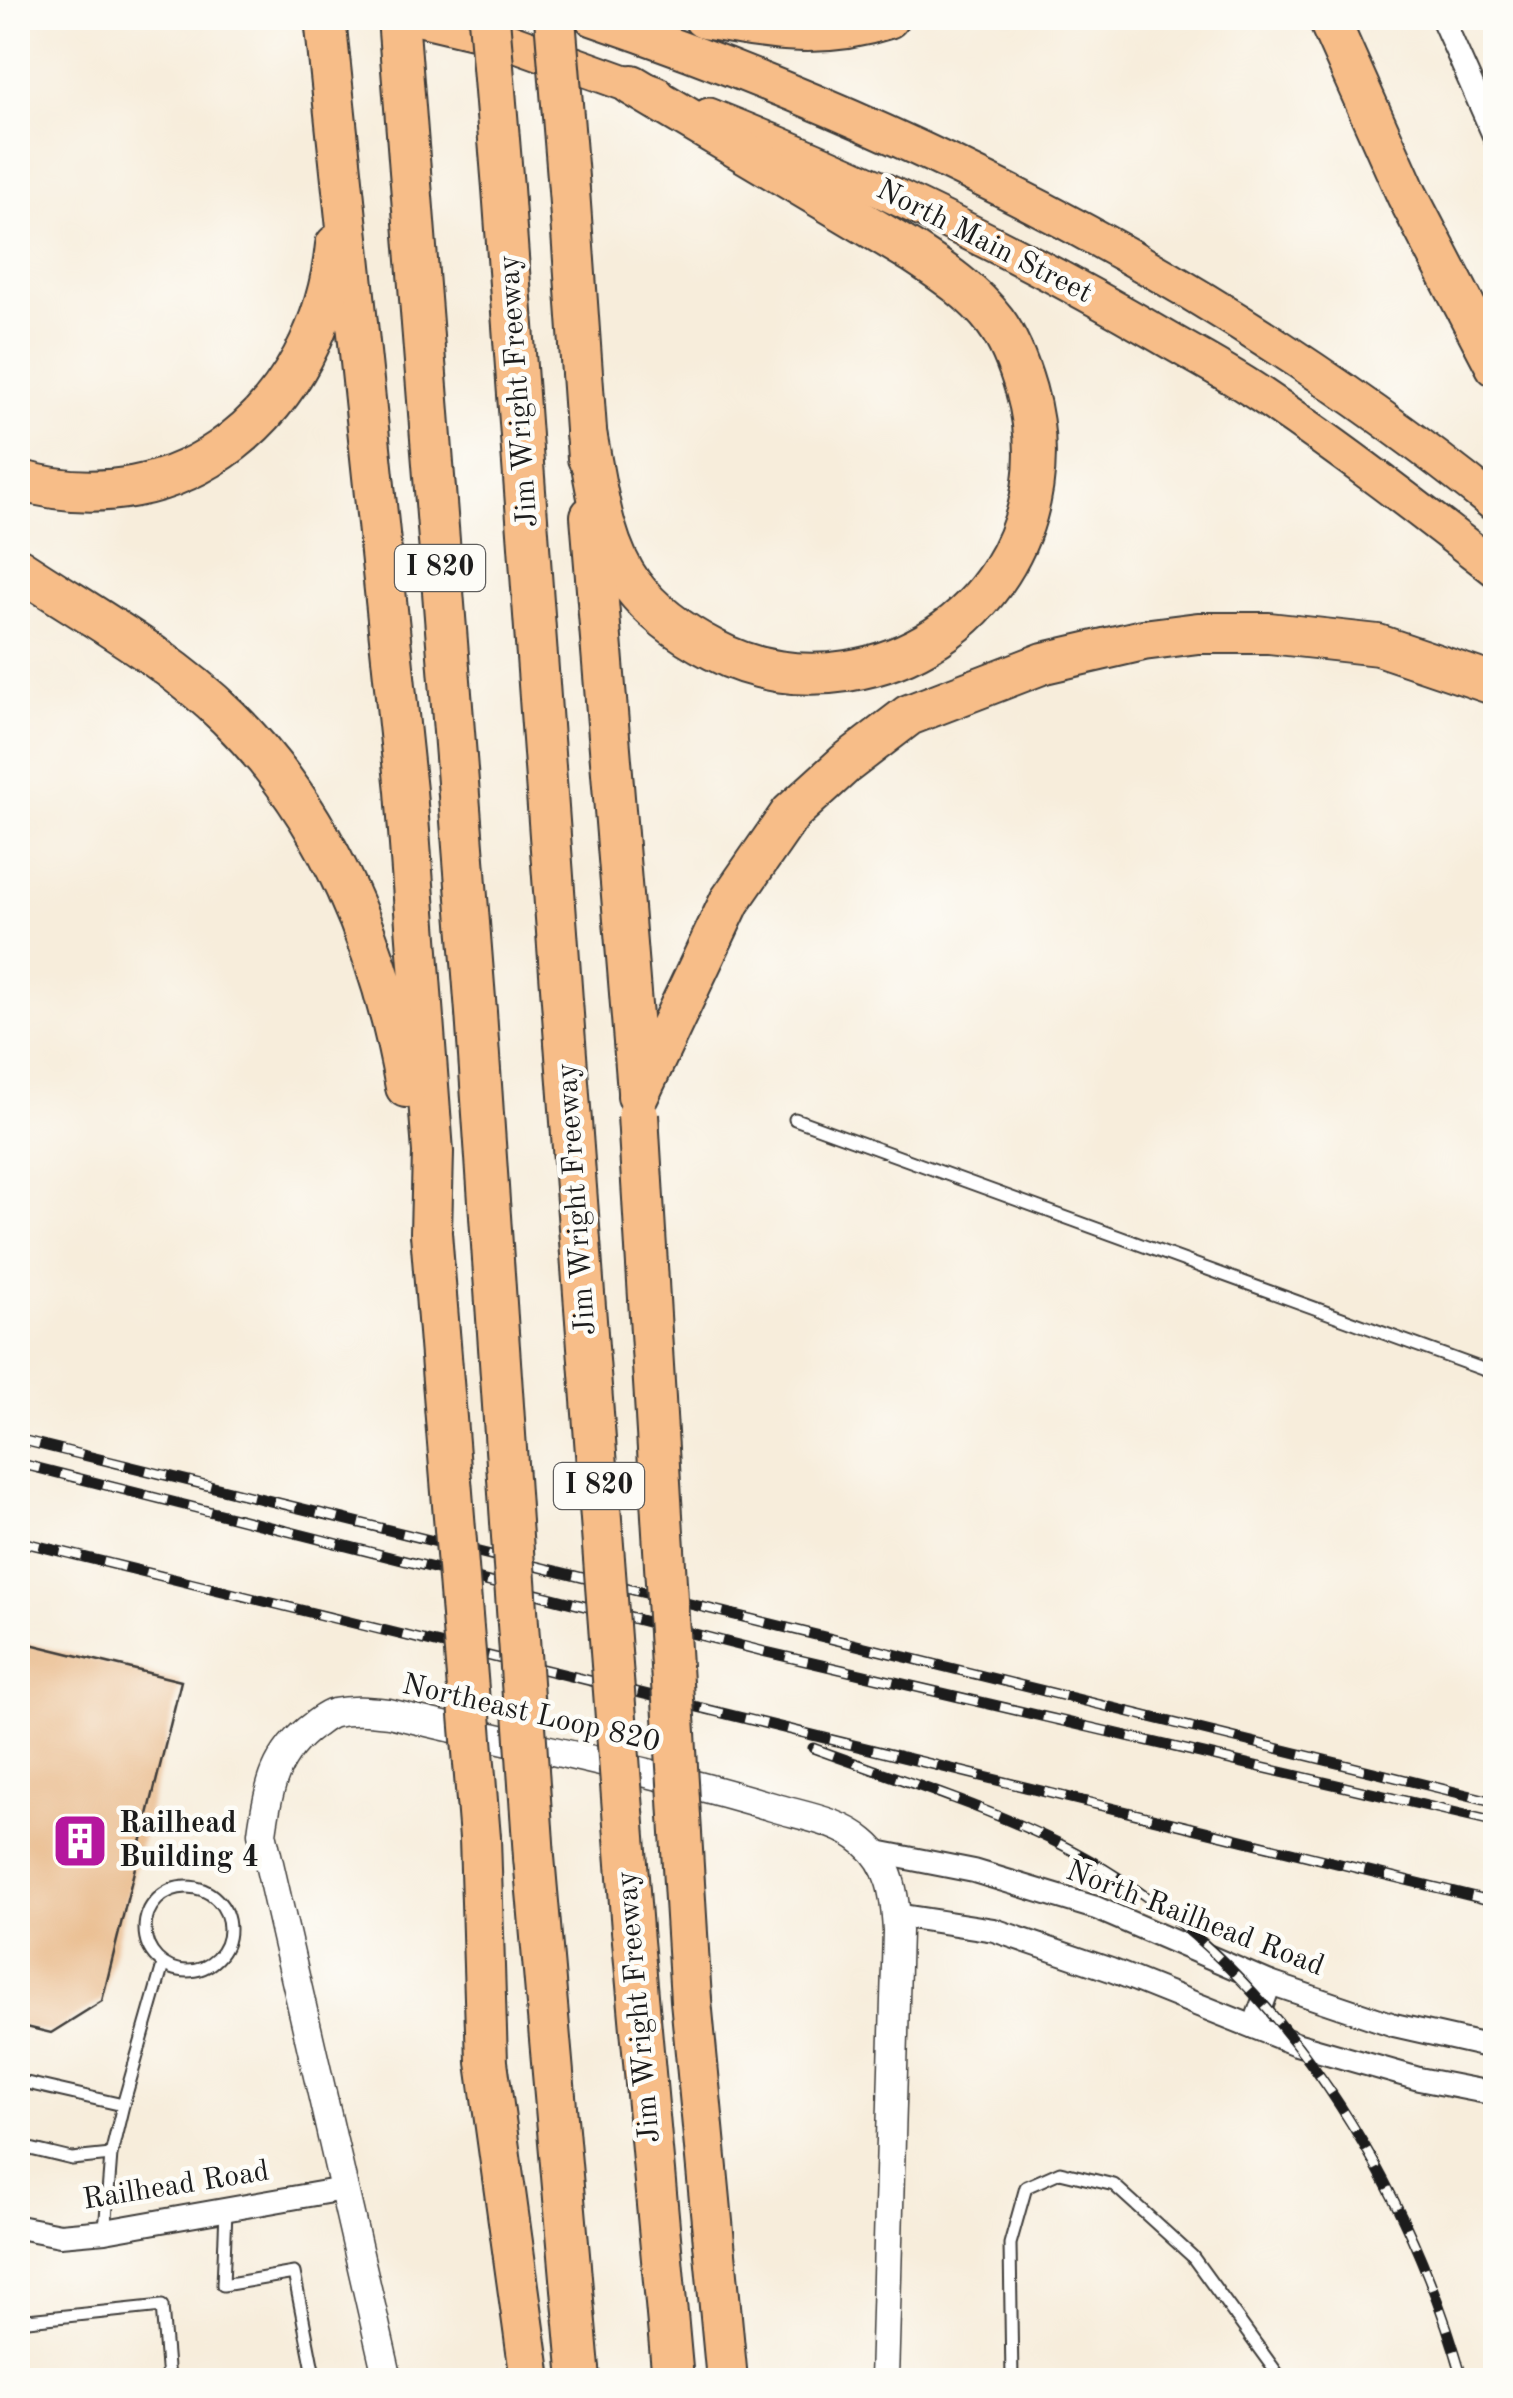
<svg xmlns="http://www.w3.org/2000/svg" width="1513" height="2398" font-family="'Old Standard TT',serif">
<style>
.building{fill:#e8b887}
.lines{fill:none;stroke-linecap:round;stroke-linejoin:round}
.service-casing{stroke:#3d3b39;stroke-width:15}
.minor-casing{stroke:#3d3b39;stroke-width:26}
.tertiary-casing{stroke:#3d3b39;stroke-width:31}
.primary-casing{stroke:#3d3b39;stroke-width:39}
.motorway-casing{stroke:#3d3b39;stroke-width:44}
.service{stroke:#fff;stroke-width:11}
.minor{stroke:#fff;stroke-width:22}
.tertiary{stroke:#fff;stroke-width:28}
.primary{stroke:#f7bd88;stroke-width:35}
.motorway{stroke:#f7bd88;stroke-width:40}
.rail-casing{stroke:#1c1c1c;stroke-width:11}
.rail{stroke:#fdfcf7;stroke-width:8;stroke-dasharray:22;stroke-linecap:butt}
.motorway-bridge-casing{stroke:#3d3b39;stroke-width:44;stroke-linecap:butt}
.motorway-bridge{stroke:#f7bd88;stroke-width:40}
.labels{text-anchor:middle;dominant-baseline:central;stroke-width:9;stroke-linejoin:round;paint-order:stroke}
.shield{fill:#fdfcf7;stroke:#605f5e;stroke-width:2.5}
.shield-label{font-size:28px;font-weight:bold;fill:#1c1c1c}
.street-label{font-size:30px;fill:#1c1c1c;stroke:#fdfcf7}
.poi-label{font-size:30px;font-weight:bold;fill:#1c1c1c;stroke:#fdfcf7;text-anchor:start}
</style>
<rect width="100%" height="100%" fill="#fdfcf7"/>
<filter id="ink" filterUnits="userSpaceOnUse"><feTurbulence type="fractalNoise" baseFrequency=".01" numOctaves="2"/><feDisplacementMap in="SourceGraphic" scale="20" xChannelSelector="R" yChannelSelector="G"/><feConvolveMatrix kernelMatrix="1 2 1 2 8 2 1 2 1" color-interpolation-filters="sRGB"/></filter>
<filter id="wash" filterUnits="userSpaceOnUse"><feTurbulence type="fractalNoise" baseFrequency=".0048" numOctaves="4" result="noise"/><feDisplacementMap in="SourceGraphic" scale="40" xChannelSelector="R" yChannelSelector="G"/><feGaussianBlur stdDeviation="2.25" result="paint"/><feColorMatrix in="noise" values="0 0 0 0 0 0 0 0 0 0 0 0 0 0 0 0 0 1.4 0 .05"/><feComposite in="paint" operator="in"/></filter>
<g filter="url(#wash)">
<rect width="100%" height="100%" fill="#f7eddb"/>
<g id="blocks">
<!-- building -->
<path class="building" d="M18 1641 181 1681 102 2001 51 2033 18 2025Z"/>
</g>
</g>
<g filter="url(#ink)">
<use href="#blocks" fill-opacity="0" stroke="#3d3b39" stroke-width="2.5"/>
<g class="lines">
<!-- service casing -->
<g class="service-casing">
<g id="service">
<path d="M795 1119 1496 1374"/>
<circle cx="187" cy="1929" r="42"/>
<path d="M18 2081 123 2105 163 1965"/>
<path d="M18 2146 72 2159 111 2155 105 2231"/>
<path d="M111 2155 123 2105"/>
<path d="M226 2210 223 2285 294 2273 315 2380"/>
<path d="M18 2321 162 2306 168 2380"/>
<path d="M1012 2380 1010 2244 1026 2187 1060 2172 1114 2185 1192 2256 1282 2380"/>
</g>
</g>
<!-- minor casing -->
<g class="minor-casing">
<g id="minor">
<path d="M1442 18 1496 140"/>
<path d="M872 1851 974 1871 1096 1908 1270 1983 1394 2025 1496 2048"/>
<path d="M896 1915 994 1930 1111 1970 1296 2044 1419 2079 1496 2094"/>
<path d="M1254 2027 1270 1983"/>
<path d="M18 2227 60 2235 105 2231 343 2189"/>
</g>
</g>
<!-- tertiary casing -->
<g class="tertiary-casing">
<path id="tertiary" d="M388 2380 262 1833C268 1788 275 1753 314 1725 321 1720 326 1715 334 1713 353 1709 370 1711 389 1713 516 1744 647 1769 773 1807 802 1816 840 1821 864 1842 892 1865 895 1897 897 1931L884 2380"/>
</g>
<!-- primary casing -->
<g class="primary-casing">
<g id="primary">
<path d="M420 18 492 35 656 94"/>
<path d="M593 18C918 129 1227 288 1496 505"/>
<path d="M709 116C865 178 1015 250 1160 335 1194 355 1231 374 1264 397 1344 451 1420 510 1496 569"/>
</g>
</g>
<!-- motorway casing -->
<g class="motorway-casing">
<g id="motorway">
<path d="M325 18 406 791 433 1152 431 1233"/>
<path d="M398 18 476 1012"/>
<path d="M704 18C771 30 821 40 888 18"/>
<path d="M1328 18 1407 195 1496 366"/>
<path d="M503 188 565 1042"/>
<path d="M569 190 588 458"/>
<path d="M586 433C596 482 601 543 632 585 653 613 683 634 714 650 755 672 802 678 847 671 981 650 1063 521 1026 390 1019 366 1010 341 995 321 974 293 943 272 914 253L632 85"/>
<path d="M18 480C182 528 320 408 336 245"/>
<path d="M591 516 638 1091"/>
<path d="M18 568C89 615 167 657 228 717 329 816 382 951 406 1087"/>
<path d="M638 1096 730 901 791 813 845 764 909 715 1044 663 1143 640 1198 633H1269L1378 645 1496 685"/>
<path d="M480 1838 487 2062 531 2380"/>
<path d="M534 1857 580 2380"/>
<path d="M632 1930 673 2380"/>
<path d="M691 2000 727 2380"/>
</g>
</g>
<!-- service -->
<use href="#service" class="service"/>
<!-- minor -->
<use href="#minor" class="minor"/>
<!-- tertiary -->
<use href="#tertiary" class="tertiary"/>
<!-- primary -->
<use href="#primary" class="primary"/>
<!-- motorway -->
<use href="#motorway" class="motorway"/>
<!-- rail casing -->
<g class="rail-casing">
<g id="rail">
<path d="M18 1439 1496 1802"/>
<path d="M18 1463 766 1652 1496 1822"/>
<path d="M18 1541 1496 1902"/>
<path d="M813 1748C895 1778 982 1805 1060 1844 1265 1948 1403 2165 1463 2380"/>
</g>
</g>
<!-- rail -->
<use href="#rail" class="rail"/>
<!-- motorway-bridge casing -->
<g class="motorway-bridge-casing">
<g id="motorway-bridge">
<path d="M489 18 503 188"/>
<path d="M555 18 569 190"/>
<path d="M476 1012 534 1857"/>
<path d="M565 1042 632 1930"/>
<path d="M638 1115 691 2000"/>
<path d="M431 1233 480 1838"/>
</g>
</g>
<!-- motorway-bridge -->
<use href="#motorway-bridge" class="motorway-bridge"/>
</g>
</g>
<!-- icons -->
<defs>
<g id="building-square" transform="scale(2.875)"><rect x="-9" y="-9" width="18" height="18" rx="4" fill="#b5179e" stroke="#fdfcf7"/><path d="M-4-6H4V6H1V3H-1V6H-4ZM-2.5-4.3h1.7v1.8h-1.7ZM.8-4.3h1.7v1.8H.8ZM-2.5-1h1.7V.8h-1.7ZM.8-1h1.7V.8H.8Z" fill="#fff"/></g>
</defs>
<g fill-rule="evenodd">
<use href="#building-square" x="80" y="1841"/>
</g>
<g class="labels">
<!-- shield labels -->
<g class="shield">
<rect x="395" y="545" width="90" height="46" rx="8"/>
<rect x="554" y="1463" width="90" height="46" rx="8"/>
</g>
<g class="shield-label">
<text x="440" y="568">I 820</text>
<text x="599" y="1486">I 820</text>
</g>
<!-- street labels -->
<g class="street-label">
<text transform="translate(984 242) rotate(27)">North Main Street</text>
<text transform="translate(519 391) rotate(-94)">Jim Wright Freeway</text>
<text transform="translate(577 1199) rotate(-94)">Jim Wright Freeway</text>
<text transform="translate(531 1714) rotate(13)">Northeast Loop 820</text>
<text transform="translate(1195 1919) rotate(21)">North Railhead Road</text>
<text transform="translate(639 2007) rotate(-95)">Jim Wright Freeway</text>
<text transform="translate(176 2186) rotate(-9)">Railhead Road</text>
</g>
<!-- poi labels -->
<g class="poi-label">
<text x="119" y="1824">Railhead<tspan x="119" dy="34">Building 4</tspan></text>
</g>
</g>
<!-- margin -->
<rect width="1513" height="2398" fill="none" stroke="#fdfcf7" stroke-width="60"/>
</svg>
